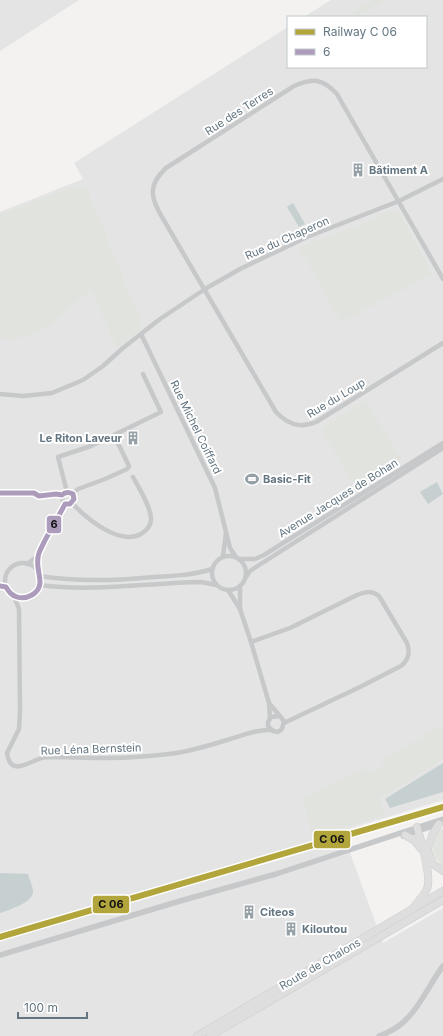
<svg xmlns="http://www.w3.org/2000/svg" width="443" height="1036" font-family="Inter,sans-serif">
<style>
.built{fill:#e3e4e3}
.green{fill:#e1e4de}
.water{fill:#c6d0d1}
.lines{fill:none;stroke-linecap:round;stroke-linejoin:round}
.primary-casing{stroke:#cfcfcf;stroke-width:8}
.minor{stroke:#c7c8c9;stroke-width:4.5}
.tertiary{stroke:#c7c8c9;stroke-width:5.5}
.primary{stroke:#dddedd;stroke-width:7}
.bus-1-casing{stroke:#fff;stroke-width:8}
.bus-1{stroke:#ad9bbb;stroke-width:5}
.rail-1-casing{stroke:#fff;stroke-width:9}
.rail-1{stroke:#b2a53c;stroke-width:6}
.labels{text-anchor:middle;dominant-baseline:central;stroke-width:4;stroke-linejoin:round;paint-order:stroke}
.street-label{font-size:11px;fill:#637580;stroke:#fff}
.poi-label{font-size:11px;font-weight:bold;fill:#637580;stroke:#fff;text-anchor:start}
.line-badge{stroke:#fff;stroke-width:1.5}
.pale-badge-label{font-size:11px;text-anchor:middle;font-weight:bold;fill:#111}
</style>
<rect width="100%" height="100%" fill="#f3f2f0"/>
<!-- built -->
<g class="built">
<path d="M0 0H79L0 51Z"/>
<path d="M331 0H443V800L342 831 383 943 443 908V1036H0V212L83 179 74 163 288 27V67H426V17H304Z"/>
</g>
<!-- green -->
<g class="green">
<path d="M373 0H380L382 2 355 17 352 12Z"/>
<path d="M80 185 87 189 143 328 117 348 91 290C68 308 43 339 12 338 8 338 4 339 0 337V214Z"/>
<path d="M391 210 400 215 433 274 341 322 299 247 359 225Z"/>
<path d="M365 400 401 458 356 487 321 429Z"/>
<path d="M443 724V759L380 798 384 816 312 836 303 797 368 768 370 773 384 765 382 761Z"/>
<path d="M443 828V866L436 859 432 847 438 831Z"/>
</g>
<!-- water -->
<g class="water">
<path d="M293 203 305 224 299 227 287 207Z"/>
<path d="M437 482 443 494 428 504 420 492Z"/>
<path d="M443 763V792L390 808 385 799Z"/>
<path d="M0 873 28 874C29 879 34 888 33 893 31 903 9 910 0 913Z"/>
</g>
<g class="lines">
<!-- primary casing -->
<g class="primary-casing">
<g id="primary">
<path d="M405 835 415 841 421 849"/>
<path d="M426 845 433 864 443 871"/>
<path d="M427 850 433 833 439 824"/>
<path d="M414 907C418 901 424 896 427 889 432 876 421 841 417 827"/>
<path d="M197 1036 443 891"/>
<path d="M210 1036 443 900"/>
</g>
</g>
<!-- minor -->
<g class="minor">
<path d="M443 279 337 94C322 78 313 78 294 86L166 168C148 185 150 197 162 217L276 412C288 424 299 429 316 422L443 343"/>
<path d="M141 334 215 488 230 548 236 557"/>
<path d="M0 394 23 396 52 393 83 380 103 366 123 348 160 319 205 289 240 269 307 237 399 201 443 179"/>
<path d="M114 435 161 412 143 374"/>
<circle cx="68" cy="498" r="6"/>
<path d="M67 492 58 457 91 446 114 435 129 466 127 469 105 479 78 489 73 494"/>
<path d="M72 503C86 518 119 546 141 534 146 531 151 526 151 519 151 507 139 488 133 477"/>
<circle cx="229" cy="573" r="17"/>
<path d="M223 556 226 533"/>
<path d="M239 559H255L264 555 443 443"/>
<circle cx="23" cy="581" r="18"/>
<path d="M27 564 38 556"/>
<path d="M37 571 38 556 65 504"/>
<path d="M39 576C78 582 115 581 154 577 174 576 193 575 212 569"/>
<path d="M246 577 250 571 256 567 443 448"/>
<path d="M40 585C94 592 147 583 201 582L216 585"/>
<path d="M240 586V609"/>
<path d="M228 590 240 609 251 642 269 703 270 719"/>
<path d="M14 596 19 609 20 712 19 729 7 753C11 780 32 758 46 757 66 757 87 758 107 758 130 758 154 756 177 753 194 750 211 745 227 740 242 736 256 729 272 730"/>
<path d="M251 642 290 628 357 595C365 592 371 590 379 596L407 643C410 651 409 660 401 666L360 687 284 723"/>
<path d="M269 703 284 721 282 729 278 732 273 731 268 726V722L271 717 279 716"/>
</g>
<!-- tertiary -->
<g class="tertiary">
<path d="M403 836 439 824"/>
<path d="M0 955 180 901 276 874 443 819"/>
<path d="M379 1036C415 1024 423 993 443 966"/>
</g>
<!-- primary -->
<use href="#primary" class="primary"/>
<!-- bus-1 casing -->
<g class="bus-1-casing">
<path id="bus-1" d="M0 493H34L39 496 56 494 62 495C65 492 69 492 73 494L74 499 70 504H65C57 520 46 536 39 553 35 564 40 572 40 583 39 594 26 600 17 597 11 595 9 592 6 587L0 586"/>
</g>
<!-- bus-1 -->
<use href="#bus-1" class="bus-1"/>
<!-- rail-1 casing -->
<g class="rail-1-casing">
<path id="rail-1" d="M0 937 443 807"/>
</g>
<!-- rail-1 -->
<use href="#rail-1" class="rail-1"/>
</g>
<!-- icons -->
<defs>
<g id="building-bare" transform="scale(1.08)"><path d="M-4-6H4V6H1V3H-1V6H-4ZM-2.5-4.3h1.7v1.8h-1.7ZM.8-4.3h1.7v1.8H.8ZM-2.5-1h1.7V.8h-1.7ZM.8-1h1.7V.8H.8Z" fill="#95a1a7" stroke="#fff" stroke-width="2.5" paint-order="stroke"/></g>
<g id="stadium-bare" transform="scale(1.08)"><path d="M0-5a6.5 5 0 1 0 0 10a6.5 5 0 1 0 0-10ZM-3.5-1.8h7v3.6h-7Z" fill="#95a1a7" stroke="#fff" stroke-width="2.5" paint-order="stroke"/></g>
</defs>
<g fill-rule="evenodd">
<use href="#building-bare" x="358" y="170"/>
<use href="#building-bare" x="133" y="438"/>
<use href="#stadium-bare" x="252" y="479"/>
<use href="#building-bare" x="249" y="912"/>
<use href="#building-bare" x="291" y="929"/>
</g>
<g class="labels">
<!-- street labels -->
<g class="street-label">
<text transform="translate(239 111) rotate(-33)">Rue des Terres</text>
<text transform="translate(287 238) rotate(-24)">Rue du Chaperon</text>
<text transform="translate(336 398) rotate(-31)">Rue du Loup</text>
<text transform="translate(196 427) rotate(64)">Rue Michel Coiffard</text>
<text transform="translate(338 498) rotate(-32)">Avenue Jacques de Bohan</text>
<text transform="translate(91 749) rotate(-2)">Rue Léna Bernstein</text>
<text transform="translate(320 964) rotate(-30)">Route de Chalons</text>
</g>
<!-- poi labels -->
<g class="poi-label">
<text x="369" y="170">Bâtiment A</text>
<text x="122" y="438" text-anchor="end">Le Riton Laveur</text>
<text x="263" y="479">Basic-Fit</text>
<text x="260" y="912">Citeos</text>
<text x="302" y="929">Kiloutou</text>
</g>
</g>
<g class="line-badge">
<rect x="46" y="515" width="16" height="19" rx="4" fill="#ad9bbb"/>
<rect x="313" y="830" width="38" height="19" rx="4" fill="#b2a53c"/>
<rect x="92" y="895" width="38" height="19" rx="4" fill="#b2a53c"/>
</g>
<g class="pale-badge-label">
<text x="54" y="528">6</text>
<text x="332" y="843">C 06</text>
<text x="111" y="908">C 06</text>
</g>
<!-- legend -->
<rect x="287" y="16" width="140" height="52" fill="#ffffff" stroke="#c1c8cc"/>
<rect x="295" y="29" width="20" height="6" fill="#b2a53c" stroke="#c1c8cc"/>
<text x="323" y="36" font-size="12" fill="#637580">Railway C 06</text>
<rect x="295" y="49" width="20" height="6" fill="#ad9bbb" stroke="#c1c8cc"/>
<text x="323" y="56" font-size="12" fill="#637580">6</text>
<!-- scale -->
<path d="M18 1012v6h69v-6" fill="none" stroke="#637580" stroke-width="2"/>
<text x="24" y="1012" font-size="12" fill="#637580" stroke="#ffffff" stroke-width="3" paint-order="stroke">100 m</text>
</svg>
